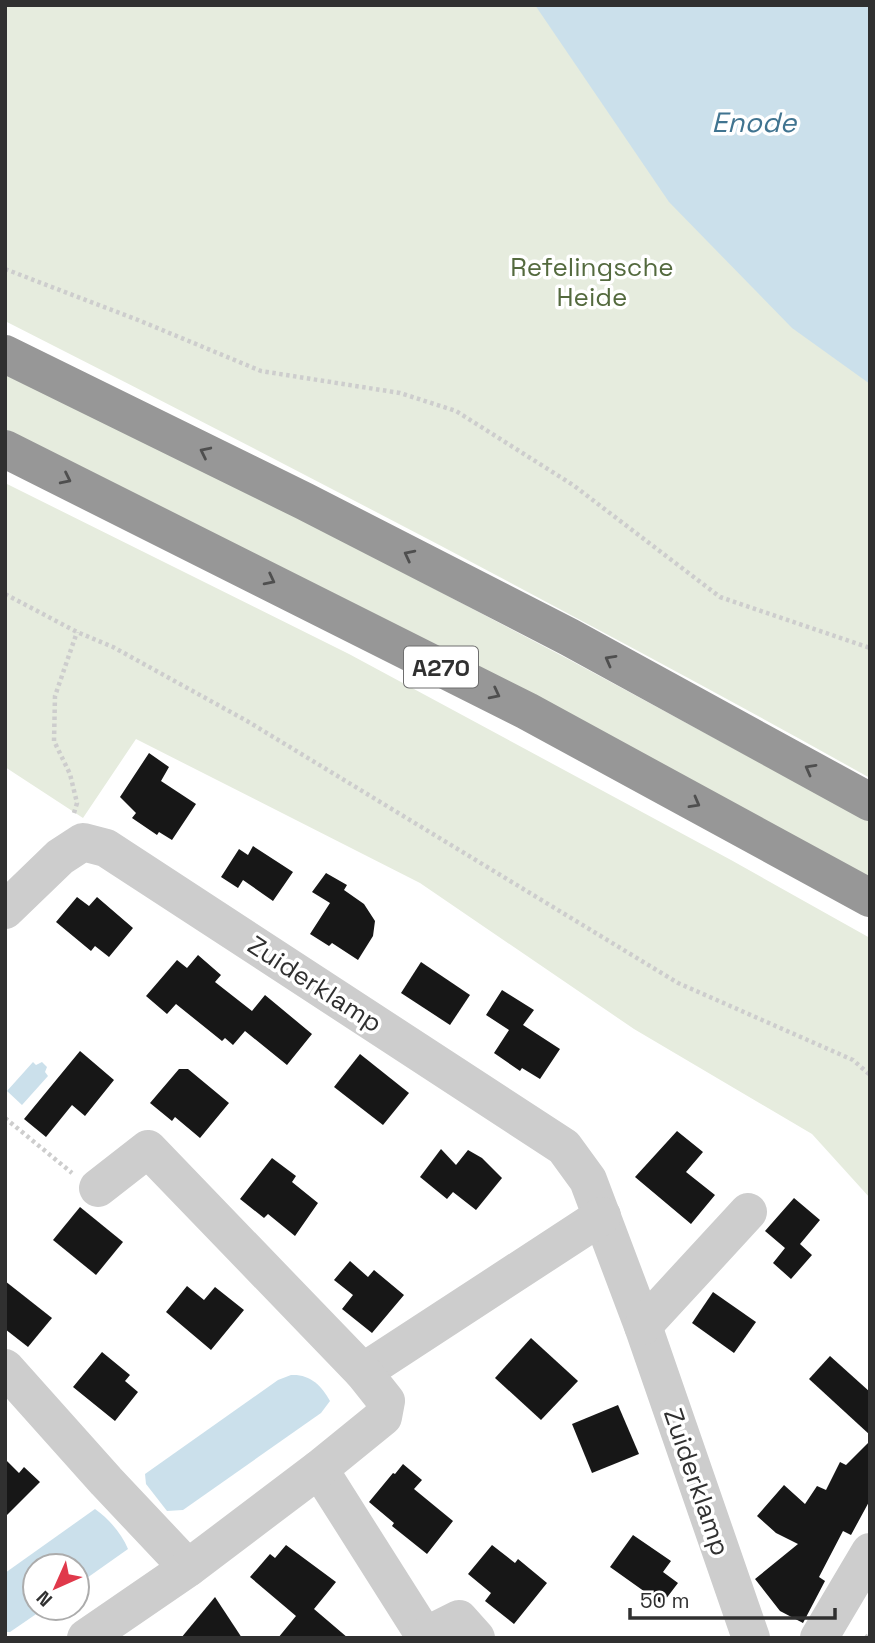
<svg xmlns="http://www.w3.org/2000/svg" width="875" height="1643" font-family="'Space Grotesk',sans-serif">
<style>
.green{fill:#e6ecde}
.water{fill:#cbe0eb}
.building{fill:#171717}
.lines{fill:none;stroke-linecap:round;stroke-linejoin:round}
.path{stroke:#cdcdcd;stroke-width:4.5;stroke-dasharray:3.5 3.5;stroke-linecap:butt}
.minor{stroke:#cdcdcd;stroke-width:38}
.highway{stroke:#979797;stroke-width:38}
.oneway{stroke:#4f4f4f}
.labels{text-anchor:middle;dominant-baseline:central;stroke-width:7;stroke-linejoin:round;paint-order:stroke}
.shield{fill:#fff;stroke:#6e6e6e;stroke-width:2}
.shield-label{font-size:24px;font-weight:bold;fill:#303030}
.park-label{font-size:26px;fill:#546a3e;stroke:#fff}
.street-label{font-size:26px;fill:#303030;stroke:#fff}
.water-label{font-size:28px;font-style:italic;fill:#407490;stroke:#fff}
</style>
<rect width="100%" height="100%" fill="#fff"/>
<!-- green -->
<g class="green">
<path d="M5 5H870V778C585 619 296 469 5 321Z"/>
<path d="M5 372 309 523 568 659 870 822V887L5 431Z"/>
<path d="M5 483 349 654 731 860 870 938V1198L812 1134 634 1029 420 883 136 739 83 818 5 767Z"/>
</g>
<!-- water -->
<g class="water">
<path d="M535 5H870V384L792 328 669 202Z"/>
<path d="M33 1062 36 1065 42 1062 47 1067 45 1072 48 1076 22 1105 7 1091Z"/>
<path d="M291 1375C310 1374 321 1385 330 1401L321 1413 183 1510 167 1511 146 1484 145 1474 278 1380Z"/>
<path d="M95 1509C109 1519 122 1534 128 1549L77 1585V1566H35V1608H45L10 1632H5V1573Z"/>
</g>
<!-- building -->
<g class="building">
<path d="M149 753 169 767 161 781 196 804 172 840 159 832 157 835 132 818 136 813 120 797Z"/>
<path d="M253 846 293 872 273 901 243 880 238 888 221 877 239 849 248 855Z"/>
<path d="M326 873 347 885 344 890 364 904 375 921 373 936 358 960 332 943 329 946 310 934 330 903 312 892Z"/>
<path d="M77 897 89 906 97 897 133 928 109 957 95 946 91 951 56 922Z"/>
<path d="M198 955 221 975 215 982 252 1011 265 995 312 1034 287 1065 245 1031 233 1045 225 1038 222 1041 176 1004 167 1014 146 996 177 960 187 968Z"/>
<path d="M421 962 470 995 450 1025 401 993Z"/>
<path d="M502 990 534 1010 523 1025 560 1049 540 1079 522 1068 520 1071 494 1053 509 1030 486 1015Z"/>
<path d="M80 1051 114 1080 85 1116 72 1105 46 1137 24 1119Z"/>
<path d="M360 1054 409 1093 383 1125 334 1087Z"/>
<path d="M179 1069H188L229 1103 200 1138 175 1117 172 1121 150 1103Z"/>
<path d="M677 1131 703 1152 686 1172 715 1195 691 1224 635 1177Z"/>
<path d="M441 1149 456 1165 468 1150 482 1158 502 1178 476 1210 453 1192 447 1199 420 1177Z"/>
<path d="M272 1158 296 1176 292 1182 318 1203 295 1236 268 1214 264 1218 240 1199Z"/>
<path d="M794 1198 820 1220 800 1244 812 1255 791 1279 773 1263 785 1248 765 1231Z"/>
<path d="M80 1207 123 1242 96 1275 53 1240Z"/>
<path d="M350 1261 368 1277 374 1270 404 1295 372 1333 342 1309 353 1295 334 1280Z"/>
<path d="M5 1281 52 1318 28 1347 5 1329Z"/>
<path d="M187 1286 204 1300 215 1287 244 1310 211 1350 166 1312Z"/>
<path d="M713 1292 756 1322 734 1353 692 1323Z"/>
<path d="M531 1338 578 1381 541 1420 495 1378Z"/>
<path d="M102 1352 130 1375 125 1381 138 1392 115 1421 73 1387Z"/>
<path d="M830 1356 870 1392V1435L809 1379Z"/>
<path d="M618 1405 639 1454 592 1473 572 1424Z"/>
<path d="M870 1441V1500L851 1535 843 1531 819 1577 825 1581 803 1623 780 1611 755 1579 798 1544 776 1533 757 1516 784 1485 805 1504 817 1486 826 1490 840 1462 846 1465Z"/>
<path d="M5 1459 19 1473 24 1467 40 1482 5 1517Z"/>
<path d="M403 1464 422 1480 414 1489 453 1521 427 1554 392 1526 394 1523 369 1502 393 1473 395 1474Z"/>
<path d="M633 1535 671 1561 663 1572 678 1583 662 1604 610 1567Z"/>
<path d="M286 1545 336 1582 314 1609 348 1638H278L296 1616 250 1577 270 1554 275 1558Z"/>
<path d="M492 1545 515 1563 518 1559 547 1583 514 1624 485 1601 491 1593 468 1574Z"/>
<path d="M215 1597 242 1638H181Z"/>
</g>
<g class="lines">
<!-- path -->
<g class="path">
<path d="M5 269 138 320 261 371 400 393 456 411 573 485 720 597 870 648"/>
<path d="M5 594 77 632 113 647 247 721 678 983 853 1060 870 1075"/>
<path d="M74 813 77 803 70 774 54 741 55 696 77 632"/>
<path d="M5 1118 72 1173"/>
<path d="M866 1638 870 1633"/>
</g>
<!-- minor -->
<g class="minor">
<path d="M5 910 60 857 83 842 106 848 564 1147 588 1180 643 1326 751 1638"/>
<path d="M643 1326 748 1212"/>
<path d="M5 1368 106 1481 188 1568"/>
<path d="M363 1372 602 1216"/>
<path d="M319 1469 426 1638"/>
<path d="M425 1636 459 1619 476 1638"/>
<path d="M86 1638 188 1568 319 1469 383 1417 386 1401 363 1372 148 1149 98 1188"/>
<path d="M819 1638 870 1552"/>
</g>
<!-- highway -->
<g class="highway">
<path d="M5 354 304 501 569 637 870 802"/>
<path d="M5 449 527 711 870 898"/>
</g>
</g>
<!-- one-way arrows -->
<defs><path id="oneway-chevron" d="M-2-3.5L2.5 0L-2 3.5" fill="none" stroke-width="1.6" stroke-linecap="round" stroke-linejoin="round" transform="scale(1.75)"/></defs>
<g class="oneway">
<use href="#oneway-chevron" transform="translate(205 452) rotate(-154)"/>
<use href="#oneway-chevron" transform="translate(66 479) rotate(26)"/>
<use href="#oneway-chevron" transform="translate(409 555) rotate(-153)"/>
<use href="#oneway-chevron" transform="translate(270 580) rotate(27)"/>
<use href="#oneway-chevron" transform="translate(610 660) rotate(-151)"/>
<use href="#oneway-chevron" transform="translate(495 694) rotate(27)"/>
<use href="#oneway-chevron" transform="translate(810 769) rotate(-151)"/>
<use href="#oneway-chevron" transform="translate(695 803) rotate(29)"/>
</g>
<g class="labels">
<!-- shield labels -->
<rect class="shield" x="404" y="646.5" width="74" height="41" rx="5"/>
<g class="shield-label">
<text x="441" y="667">A270</text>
</g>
<!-- park labels -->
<g class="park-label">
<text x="592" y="267">Refelingsche<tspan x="592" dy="30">Heide</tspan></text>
</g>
<!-- street labels -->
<g class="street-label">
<text transform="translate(315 984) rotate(33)">Zuiderklamp</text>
<text transform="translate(697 1482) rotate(71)">Zuiderklamp</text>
</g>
<!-- water labels -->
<g class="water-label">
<text x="754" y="122">Enode</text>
</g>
</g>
<!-- border -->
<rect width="875" height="1643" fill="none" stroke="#303030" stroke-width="14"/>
<!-- north arrow -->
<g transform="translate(56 1587) rotate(225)"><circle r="33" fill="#ffffff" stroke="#acacac" stroke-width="2"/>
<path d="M0-5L12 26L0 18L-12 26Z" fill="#e0394b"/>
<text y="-10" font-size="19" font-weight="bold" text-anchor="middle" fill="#303030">N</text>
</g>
<!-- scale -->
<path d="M630 1608v10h205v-10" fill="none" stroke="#303030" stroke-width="3.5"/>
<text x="640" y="1608" font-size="21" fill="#303030" stroke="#ffffff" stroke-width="5" paint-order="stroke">50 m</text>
</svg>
